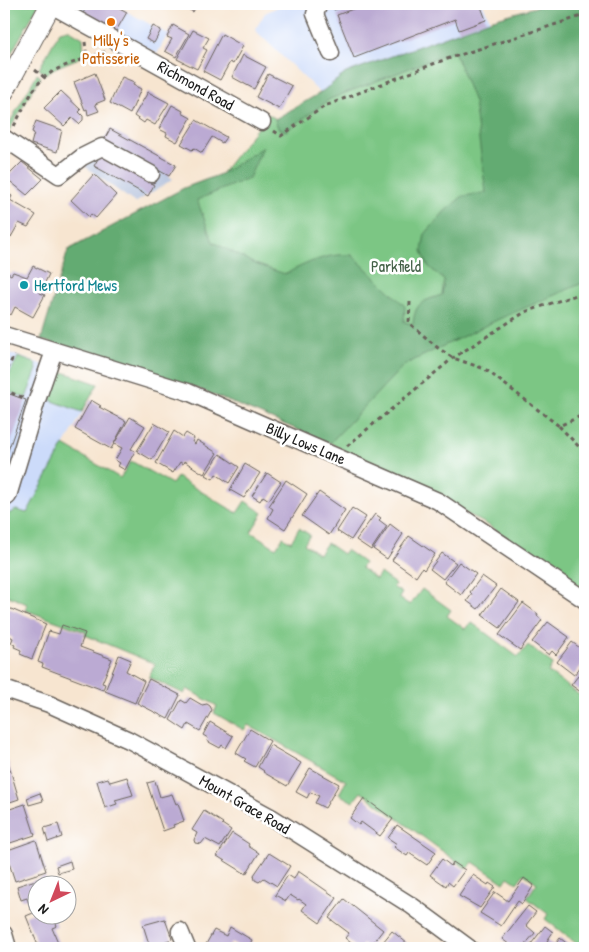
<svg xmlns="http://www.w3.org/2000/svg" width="589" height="952" font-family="'Patrick Hand',sans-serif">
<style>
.built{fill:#ccdbfa}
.industrial{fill:#b8c5de}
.green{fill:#7bc684;stroke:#4c7150}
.forest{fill:#64ab72;stroke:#406447}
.building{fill:#bbaad3}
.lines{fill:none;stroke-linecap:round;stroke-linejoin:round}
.minor-casing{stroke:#69625b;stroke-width:19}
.major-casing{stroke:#69625b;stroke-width:22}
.path{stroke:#69625b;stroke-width:3;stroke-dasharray:4 4;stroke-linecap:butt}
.minor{stroke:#fff;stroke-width:16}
.major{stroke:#fff;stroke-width:20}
.food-dot{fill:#e8710a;stroke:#fff;stroke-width:2}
.culture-dot{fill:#0f9aa8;stroke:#fff;stroke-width:2}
.labels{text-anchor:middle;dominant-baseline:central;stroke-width:5;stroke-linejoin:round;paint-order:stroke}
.food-label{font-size:16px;fill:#c56008;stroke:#fff}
.street-label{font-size:16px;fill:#1c1c1c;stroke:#fff}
.park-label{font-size:16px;fill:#426046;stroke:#fff}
.culture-label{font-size:16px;fill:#0d838f;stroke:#fff;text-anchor:start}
</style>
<rect width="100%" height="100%" fill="#fff"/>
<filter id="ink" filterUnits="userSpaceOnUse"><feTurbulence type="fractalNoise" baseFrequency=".02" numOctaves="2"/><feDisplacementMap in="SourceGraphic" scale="10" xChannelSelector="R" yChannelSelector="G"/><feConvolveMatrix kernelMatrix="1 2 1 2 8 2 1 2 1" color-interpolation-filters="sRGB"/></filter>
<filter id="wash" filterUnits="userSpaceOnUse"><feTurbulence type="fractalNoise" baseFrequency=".0096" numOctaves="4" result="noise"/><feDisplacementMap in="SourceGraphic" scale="20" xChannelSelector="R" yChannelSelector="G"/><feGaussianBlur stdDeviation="1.12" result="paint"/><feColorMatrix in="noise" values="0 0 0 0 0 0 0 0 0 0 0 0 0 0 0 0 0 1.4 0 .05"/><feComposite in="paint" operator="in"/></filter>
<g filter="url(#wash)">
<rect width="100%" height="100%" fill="#f7e5d0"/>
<!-- built -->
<g class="built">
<path d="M77 4H113L168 34 157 54 74 9Z"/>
<path d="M284 4H483L490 20 346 73 320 93 255 30 265 13Z"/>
<path d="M4 351 98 384 27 514 16 510 4 516Z"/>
</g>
<!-- industrial -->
<path class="industrial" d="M110 129 176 165 169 176 173 179 135 203 83 165 104 140Z"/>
<!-- green -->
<g class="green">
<path d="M4 4H39L4 66Z"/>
<path d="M546 4H585V590L488 525 330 443 189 385 68 250 184 188 221 174 268 114 276 119 320 93 346 73 490 20Z"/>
<path d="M68 29 83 38 84 56 57 67 45 74 39 69 60 31Z"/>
<path d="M37 74 41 77 37 82 9 131 6 129Z"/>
<path d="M18 357 35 363 37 369 26 398 4 390V385Z"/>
<path d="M63 372 98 384 82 412 50 400 58 374Z"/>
<path d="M64 445 120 478 131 461 172 484 177 477 237 513 245 501 263 513 251 532 276 548 283 537 291 542 299 528 310 535 304 544 319 554 327 543 343 554 346 550 364 563 361 568 376 579 380 573 395 584 393 587 402 593 399 598 410 605 422 589 451 610 447 616 465 629 471 622 518 657 528 645 553 664 548 672 585 699V948L575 947 577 944 545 919 548 914 527 898 537 883 524 874 517 883 508 877 504 883 473 862 467 869 361 792 353 802 339 794 346 781 248 725 244 730 214 713 217 706 187 689 184 694 149 677 155 664 85 635 86 632 25 610 27 604 4 594V516L16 510 27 513Z"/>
</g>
<!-- forest -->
<path class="forest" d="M546 4H585V282L499 319 404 365 330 443 189 385 41 340 68 250 184 188 221 174 263 147 249 178 197 200 213 242 255 264 285 274C307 263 327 253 352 255L405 306 404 322 413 324C415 302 423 301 442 295L444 280 428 266 422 251 425 234 446 210 463 196 486 193 474 102 454 51 330 99 286 131 278 128 275 119 320 93 346 73 490 20Z"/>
<g id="blocks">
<!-- building -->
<g class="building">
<path d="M89 4H112L127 12 116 31 83 13Z"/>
<path d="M185 4H197L193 12 183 6Z"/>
<path d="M332 4H351L334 10Z"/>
<path d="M366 4H480L486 20 459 30 455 19 354 58 337 15Z"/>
<path d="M173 25 189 34 176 57 165 51 172 39 167 37Z"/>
<path d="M153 26 161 30 154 43 146 39Z"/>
<path d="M193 30 209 38 203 48 207 50 197 69 177 59Z"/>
<path d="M222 34 243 46 233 64 230 62 220 80 203 71Z"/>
<path d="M243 55 266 67 254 89 232 77Z"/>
<path d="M95 73 105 100 95 104 99 111 88 115 87 109 85 110 74 82Z"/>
<path d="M268 74 292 86 279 109 256 97Z"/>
<path d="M122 77 134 82 133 85 141 89 130 114 110 103Z"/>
<path d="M61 91 81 110 79 112 83 116V120L79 124 72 118 64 126 44 108Z"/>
<path d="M148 92 169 103 155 125 146 120 144 123 134 116Z"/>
<path d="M172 105 183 111 182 113 191 118 177 142 166 136 167 133 159 129Z"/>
<path d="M196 120 226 137 222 143 212 137 202 153 194 148 192 150 181 144Z"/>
<path d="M36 121 62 130 57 152 31 144 34 133 32 132Z"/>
<path d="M110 129 176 165 169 176 104 140Z"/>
<path d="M100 155 154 185 148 196 94 166Z"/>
<path d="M22 162 43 179 27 195 6 178Z"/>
<path d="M94 174 116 195 96 218 91 214 89 217 71 200Z"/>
<path d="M4 191 12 196 10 200 36 215 28 227 19 223 11 237 4 234Z"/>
<path d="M33 266 49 274 40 293 45 295 33 317 15 307 11 315 4 311V271L11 275 13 272 27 277Z"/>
<path d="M4 392 26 400 4 462Z"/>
<path d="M91 400 101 406 99 407 126 421 111 449 75 429Z"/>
<path d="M130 417 145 426 131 449 135 451 125 470 118 466 120 463 115 460 122 448 114 444Z"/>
<path d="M154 423 169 432 152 460 137 451Z"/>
<path d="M174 431 183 437 186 433 194 438 192 442 195 444 197 440 217 453 204 474 184 461 183 464 180 462 173 473 156 463Z"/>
<path d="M220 454 239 467 229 483 216 474 213 479 206 475Z"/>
<path d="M245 464 260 473 244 498 230 490Z"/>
<path d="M267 473 281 482 269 500 263 496 260 501 252 496Z"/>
<path d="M286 480 307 494 285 529 268 518 273 509 269 506Z"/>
<path d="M319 492 345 510 329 535 302 516Z"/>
<path d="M352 508 366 517 351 540 337 531Z"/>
<path d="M375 514 381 518 379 520 387 526 371 550 356 540Z"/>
<path d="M390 524 403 534 387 559 373 549Z"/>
<path d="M409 536 435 554 424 570 422 568 416 577 392 560Z"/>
<path d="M442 553 456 563 443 579 430 569Z"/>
<path d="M459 562 476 574 461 595 444 582Z"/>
<path d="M482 576 496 586 478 609 467 601 472 594 470 592Z"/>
<path d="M501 589 519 602 500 628 482 615Z"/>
<path d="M523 603 538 614 537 616 542 620 520 650 499 635Z"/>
<path d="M4 606 46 624 32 659 20 654 21 650 14 647 15 645 11 643 13 638 8 635 4 645Z"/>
<path d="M548 622 569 637 556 655 552 651 549 655 532 642Z"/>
<path d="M62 625 85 633 80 647 112 659 102 683 105 684 103 690 42 667 43 664 38 662 49 631 59 634Z"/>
<path d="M572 642 580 648 583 644 585 645V661L574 675 557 662Z"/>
<path d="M119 655 131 660 126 671 144 681 135 703 105 691Z"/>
<path d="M585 667V695L571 685Z"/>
<path d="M149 679 180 695 168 719 137 703Z"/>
<path d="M190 698 202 705 207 704 210 706 212 710 200 731 188 724 185 730 170 720 181 700 186 703Z"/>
<path d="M210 722 233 736 226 748 222 745 220 748 207 741 208 738 203 735Z"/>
<path d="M250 729 270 741 255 767 244 761 246 759 236 753Z"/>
<path d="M270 745 301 763 287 786 263 772 264 771 258 767Z"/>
<path d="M7 759 19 799 4 804V760Z"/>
<path d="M310 768 339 784 325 808 315 803 319 796 310 792 307 798 296 792Z"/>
<path d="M127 777 133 795 115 800 117 804 105 808 97 781 108 778 110 782Z"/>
<path d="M155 781 160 797 172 794 176 804 178 803 184 821 173 825 174 827 163 831 147 783Z"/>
<path d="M40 793 43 801 29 805 27 798Z"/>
<path d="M364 798 393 819 380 836 361 822 359 825 350 818Z"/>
<path d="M25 804 35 835 4 845V811Z"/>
<path d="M204 811 223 823 222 824 231 830 220 847 205 839 201 844 195 843 194 840 197 833 192 830Z"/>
<path d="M58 824 62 837 48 842 44 828Z"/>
<path d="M397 825 436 852 427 865 409 853 407 856 394 847 397 844 388 838Z"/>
<path d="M232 833 249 844 248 846 259 853 246 874 217 856Z"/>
<path d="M36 840 46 871 15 881 5 851Z"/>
<path d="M269 853 290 866 277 886 264 878 259 882 255 880 254 875Z"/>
<path d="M442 859 451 866 453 862 465 870 453 886 448 882 446 886 430 875Z"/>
<path d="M70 861 72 869 58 873 56 866Z"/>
<path d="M298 871 337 898 320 923 302 910 306 904 299 899 298 900 290 895 286 901 275 895 288 875 294 879Z"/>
<path d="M473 875 488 885 489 883 495 887 480 908 459 896Z"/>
<path d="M45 877 47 884H38V908L31 910 27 898 21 900 17 886Z"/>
<path d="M524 878 534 885 522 904 518 901 501 926 480 913 495 892 508 901Z"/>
<path d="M344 899 383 930 369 948 363 944 360 948H357L345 938 349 933 329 918Z"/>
<path d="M528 906 536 912 526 925 535 933 522 948H514L502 939Z"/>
<path d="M38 911V914H52L57 926 52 928 60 947 45 948 44 945 39 948 26 916Z"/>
<path d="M165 919 172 939 150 947 143 925Z"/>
<path d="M545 926 553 932 547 941 554 946 560 938 570 946 568 948H528Z"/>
<path d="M230 927 252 940 248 948H242L231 942 228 948H210L205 946 214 930 226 936Z"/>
<path d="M392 931 413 948H378Z"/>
</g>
</g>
</g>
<g filter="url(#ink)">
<use href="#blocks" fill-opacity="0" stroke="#69625b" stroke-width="1"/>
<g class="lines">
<!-- minor casing -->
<g class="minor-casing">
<g id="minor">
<path d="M319 4 315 14 331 53"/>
<path d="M51 5 262 122"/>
<path d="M4 138 59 175 82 157 102 147 151 174"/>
<path d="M4 335 188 392 438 501 585 600"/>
<path d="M4 499 8 496 36 403 54 351"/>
<path d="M4 689 49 704 129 740 271 817 412 906 469 948"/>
<path d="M180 931 187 948"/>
<path d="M4 934 8 948"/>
</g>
</g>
<!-- major casing -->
<g class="major-casing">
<path id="major" d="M4 91 51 4"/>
</g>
<!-- path -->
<g class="path">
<path d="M85 42 87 59"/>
<path d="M35 70 44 77"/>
<path d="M14 126C22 112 32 87 45 77 59 65 87 59 105 52"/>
<path d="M274 131 281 136 325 106 441 61 585 15"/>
<path d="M410 302 409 323 438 348 453 358 485 369 559 426 585 414"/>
<path d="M4 377 14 355"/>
<path d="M4 390 24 398"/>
<path d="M559 426 585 453"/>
<path d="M347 446 453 358 525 312 585 292"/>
</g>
<!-- minor -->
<use href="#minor" class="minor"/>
<!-- major -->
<use href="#major" class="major"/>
</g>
</g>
<!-- markers -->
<circle class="food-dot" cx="111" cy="22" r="5"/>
<circle class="culture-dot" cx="24" cy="285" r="5"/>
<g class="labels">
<!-- food labels -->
<g class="food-label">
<text x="111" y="40">Milly's<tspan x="111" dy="18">Patisserie</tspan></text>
</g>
<!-- street labels -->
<g class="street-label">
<text transform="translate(196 85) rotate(29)">Richmond Road</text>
<text transform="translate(306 443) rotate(23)">Billy Lows Lane</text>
<text transform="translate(245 804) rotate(30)">Mount Grace Road</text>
</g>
<!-- park labels -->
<g class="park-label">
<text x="396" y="266">Parkfield</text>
</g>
<!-- culture labels -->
<g class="culture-label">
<text x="34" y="285">Hertford Mews</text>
</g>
</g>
<!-- margin -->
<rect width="589" height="952" fill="none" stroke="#fff" stroke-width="20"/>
<!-- north arrow -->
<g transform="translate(52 900) rotate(223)"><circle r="24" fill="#ffffff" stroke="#a4a4a4"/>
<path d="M0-4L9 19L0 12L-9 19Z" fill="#d1495b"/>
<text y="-8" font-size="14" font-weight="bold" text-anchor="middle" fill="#1c1c1c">N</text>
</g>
</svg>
